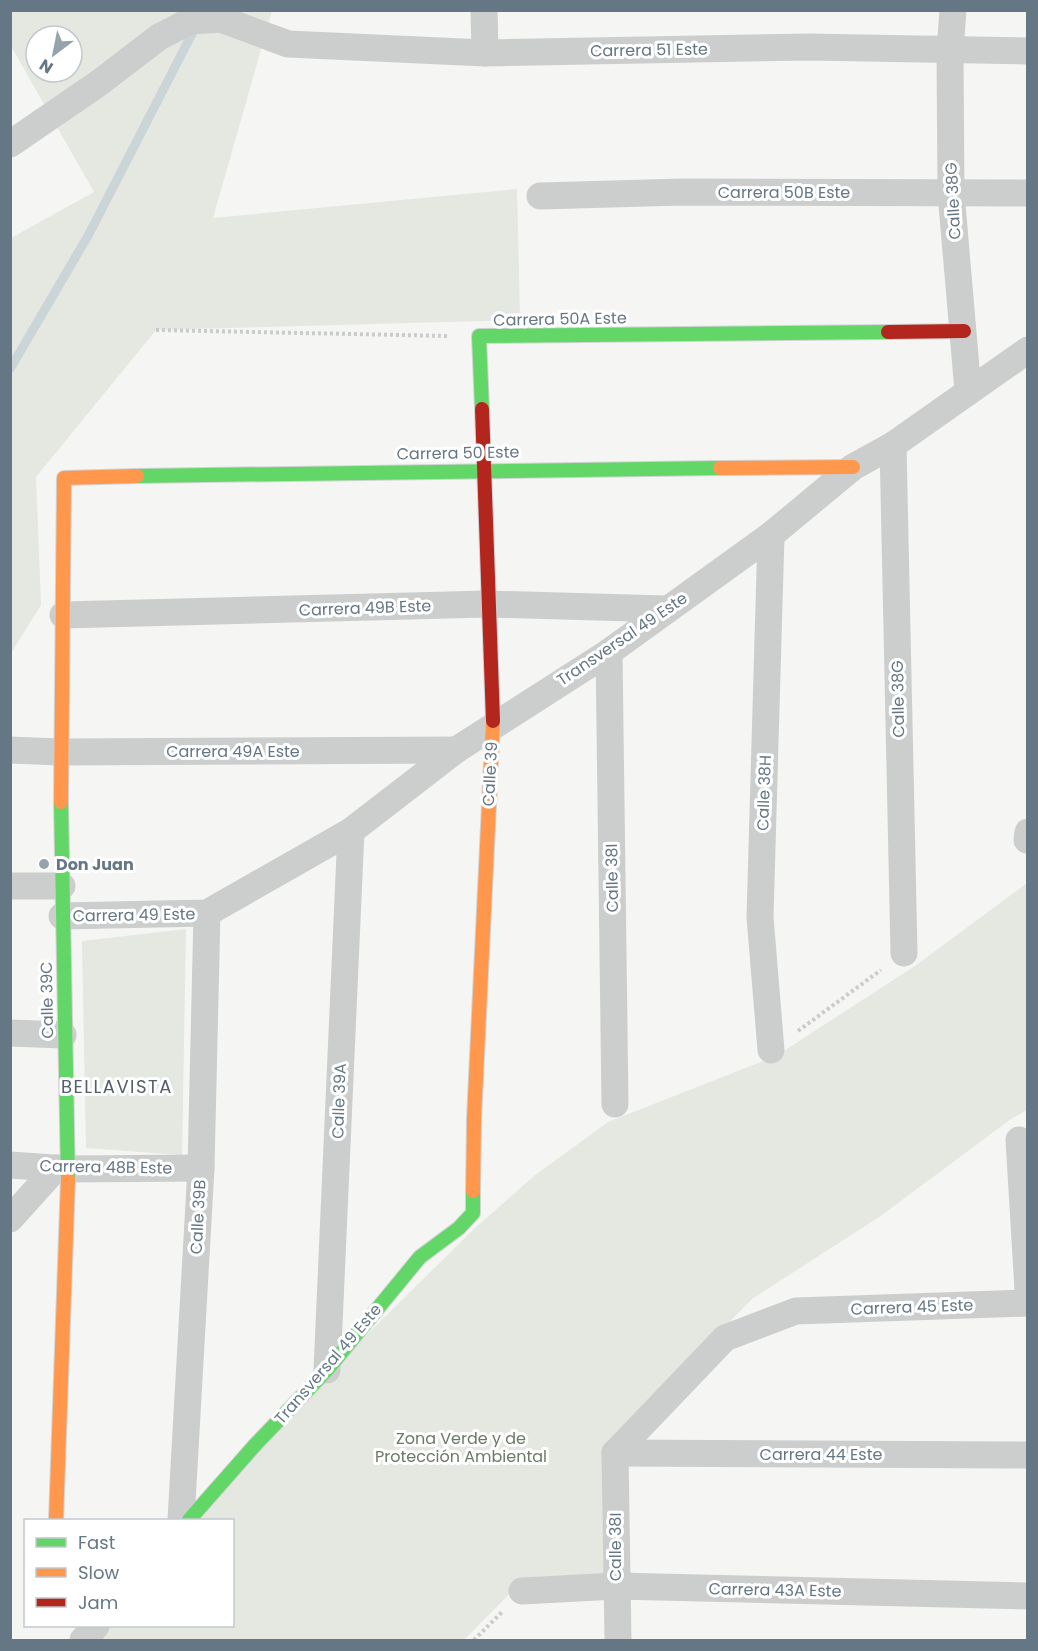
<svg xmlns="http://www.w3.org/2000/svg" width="1038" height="1651" font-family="Poppins,sans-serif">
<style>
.green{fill:#e4e8e1;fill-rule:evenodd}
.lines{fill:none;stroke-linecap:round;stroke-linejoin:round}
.stream{stroke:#cbd4d6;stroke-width:9}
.fast-casing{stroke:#d2d3d4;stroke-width:16}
.slow-casing{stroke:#d2d3d4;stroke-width:16}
.jam-casing{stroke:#d2d3d4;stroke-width:16}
.path{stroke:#cacbcb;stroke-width:4;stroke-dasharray:3 3;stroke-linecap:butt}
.street{stroke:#cccece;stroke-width:27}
.fast{stroke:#63d668;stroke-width:14}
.slow{stroke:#ff974d;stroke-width:14}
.jam{stroke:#b3261e;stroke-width:14}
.poi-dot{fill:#97a3ab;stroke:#fff;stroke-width:2}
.labels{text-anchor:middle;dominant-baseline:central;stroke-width:6;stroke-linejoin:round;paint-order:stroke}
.street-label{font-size:16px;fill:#657784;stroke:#fff}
.poi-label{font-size:16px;font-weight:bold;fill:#657784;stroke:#fff;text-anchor:start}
.park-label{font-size:16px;fill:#697b64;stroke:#fff}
.neighbourhood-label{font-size:18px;letter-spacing:1.5px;fill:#536069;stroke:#fff}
</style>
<rect width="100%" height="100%" fill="#f5f5f3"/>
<!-- green -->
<g class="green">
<path d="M11 11H272L213 218 517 189 520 320 156 330 36 477 41 605 11 653V238L94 192 11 46ZM36 36H72V72H36Z"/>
<path d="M1027 883V1110L1011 1119 882 1215 752 1299 608 1446 609 1577 522 1581 464 1640H93L106 1626H232V1520H198L329 1372 474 1229 534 1176 608 1122 776 1056 915 966Z"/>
<path d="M186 929 182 1155 86 1148 82 941Z"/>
</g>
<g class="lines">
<!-- stream -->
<path class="stream" d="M10 369 89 234 196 26"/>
<!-- fast casing -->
<g class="fast-casing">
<g id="fast">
<path d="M482 409 479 336 888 332"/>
<path d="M137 476 720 468"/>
<path d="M61 802 68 1179"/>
<path d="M189 1520 256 1444 327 1370 420 1257 459 1228 473 1213V1191"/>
</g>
</g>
<!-- slow casing -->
<g class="slow-casing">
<g id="slow">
<path d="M720 468 853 467"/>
<path d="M61 802 64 478 137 476"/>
<path d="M473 1191 474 1119 493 721"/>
<path d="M56 1520 68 1179"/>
</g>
</g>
<!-- jam casing -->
<g class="jam-casing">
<g id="jam">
<path d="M888 332 964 331"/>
<path d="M482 409 493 721"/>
</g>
</g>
<!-- path -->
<g class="path">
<path d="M156 330 449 336"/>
<path d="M798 1031 881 970"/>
<path d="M474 1640 503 1611"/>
</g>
<!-- street -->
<g class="street">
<path d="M484 10 485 53"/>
<path d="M953 10 950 51 951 193 968 391"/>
<path d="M10 144 99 83 159 37 190 21 221 19 288 44 485 53 809 47 1028 51"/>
<path d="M540 196 683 192 1028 193"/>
<path d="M893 445 904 953"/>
<path d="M771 535 760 917 771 1050"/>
<path d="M63 615 487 604 667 609"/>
<path d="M609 652 615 1104"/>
<path d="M10 750 60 752 456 750"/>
<path d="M1027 840 1028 832"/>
<path d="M10 886H62"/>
<path d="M62 916 207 913 351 831 456 750 609 652 771 535 853 467 893 445 1028 350"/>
<path d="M10 1033 63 1035"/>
<path d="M1019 1140 1028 1290"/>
<path d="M10 1165 68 1169 201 1168"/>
<path d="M10 1219 56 1168"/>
<path d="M327 1370 351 831"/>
<path d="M615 1453 725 1338 796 1311 1028 1303"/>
<path d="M615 1453 1028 1455"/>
<path d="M615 1453 618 1640"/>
<path d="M181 1520 201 1168 207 913"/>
<path d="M522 1591 616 1586 1028 1596"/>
<path d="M83 1640 96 1626"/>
</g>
<!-- fast -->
<use href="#fast" class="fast"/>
<!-- slow -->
<use href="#slow" class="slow"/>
<!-- jam -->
<use href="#jam" class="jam"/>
</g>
<!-- markers -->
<circle class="poi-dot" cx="44" cy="864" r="6"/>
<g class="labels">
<!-- street labels -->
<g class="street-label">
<text transform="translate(649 50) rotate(-1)">Carrera 51 Este</text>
<text x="784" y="192">Carrera 50B Este</text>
<text transform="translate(953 201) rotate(-93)">Calle 38G</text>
<text transform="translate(560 319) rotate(-1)">Carrera 50A Este</text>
<text transform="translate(458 453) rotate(-1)">Carrera 50 Este</text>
<text transform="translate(365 608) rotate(-2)">Carrera 49B Este</text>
<text transform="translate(622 639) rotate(-34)">Transversal 49 Este</text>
<text transform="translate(898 699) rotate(-91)">Calle 38G</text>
<text x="233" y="751">Carrera 49A Este</text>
<text transform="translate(490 774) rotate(-87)">Calle 39</text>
<text transform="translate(764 793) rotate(-88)">Calle 38H</text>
<text transform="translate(612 878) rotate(-91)">Calle 38I</text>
<text transform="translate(134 915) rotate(-1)">Carrera 49 Este</text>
<text transform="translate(47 1000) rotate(-91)">Calle 39C</text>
<text transform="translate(339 1101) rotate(-88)">Calle 39A</text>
<text transform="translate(106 1167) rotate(1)">Carrera 48B Este</text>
<text transform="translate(198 1217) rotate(-87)">Calle 39B</text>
<text transform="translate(912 1307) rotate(-2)">Carrera 45 Este</text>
<text transform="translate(328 1364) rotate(-49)">Transversal 49 Este</text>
<text x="821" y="1454">Carrera 44 Este</text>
<text transform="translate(615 1547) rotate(-90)">Calle 38I</text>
<text transform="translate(775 1590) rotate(1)">Carrera 43A Este</text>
</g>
<!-- poi labels -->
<g class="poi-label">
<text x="56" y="864">Don Juan</text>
</g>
<!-- park labels -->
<g class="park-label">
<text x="461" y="1438">Zona Verde y de<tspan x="461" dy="18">Protección Ambiental</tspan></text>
</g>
<!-- neighbourhood labels -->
<g class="neighbourhood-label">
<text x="117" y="1086">BELLAVISTA</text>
</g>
</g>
<!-- border -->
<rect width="1038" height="1651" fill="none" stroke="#657784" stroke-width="24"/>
<!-- legend -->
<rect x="24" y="1519" width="210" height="108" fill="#ffffff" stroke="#c1c9ce" stroke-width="1.5"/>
<rect x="36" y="1538" width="30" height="9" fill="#63d668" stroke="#c1c9ce" stroke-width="1.5"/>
<text x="78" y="1549" font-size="18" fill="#657784">Fast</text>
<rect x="36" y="1568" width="30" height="9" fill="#ff974d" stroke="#c1c9ce" stroke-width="1.5"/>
<text x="78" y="1579" font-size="18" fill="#657784">Slow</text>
<rect x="36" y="1598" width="30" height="9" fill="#b3261e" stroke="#c1c9ce" stroke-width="1.5"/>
<text x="78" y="1609" font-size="18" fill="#657784">Jam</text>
<!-- north arrow -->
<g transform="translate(54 54) rotate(212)"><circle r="28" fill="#ffffff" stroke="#c1c9ce" stroke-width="1.5"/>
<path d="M0-4.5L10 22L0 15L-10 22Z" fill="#97a3ab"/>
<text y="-9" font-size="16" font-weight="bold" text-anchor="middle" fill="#657784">N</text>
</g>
</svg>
